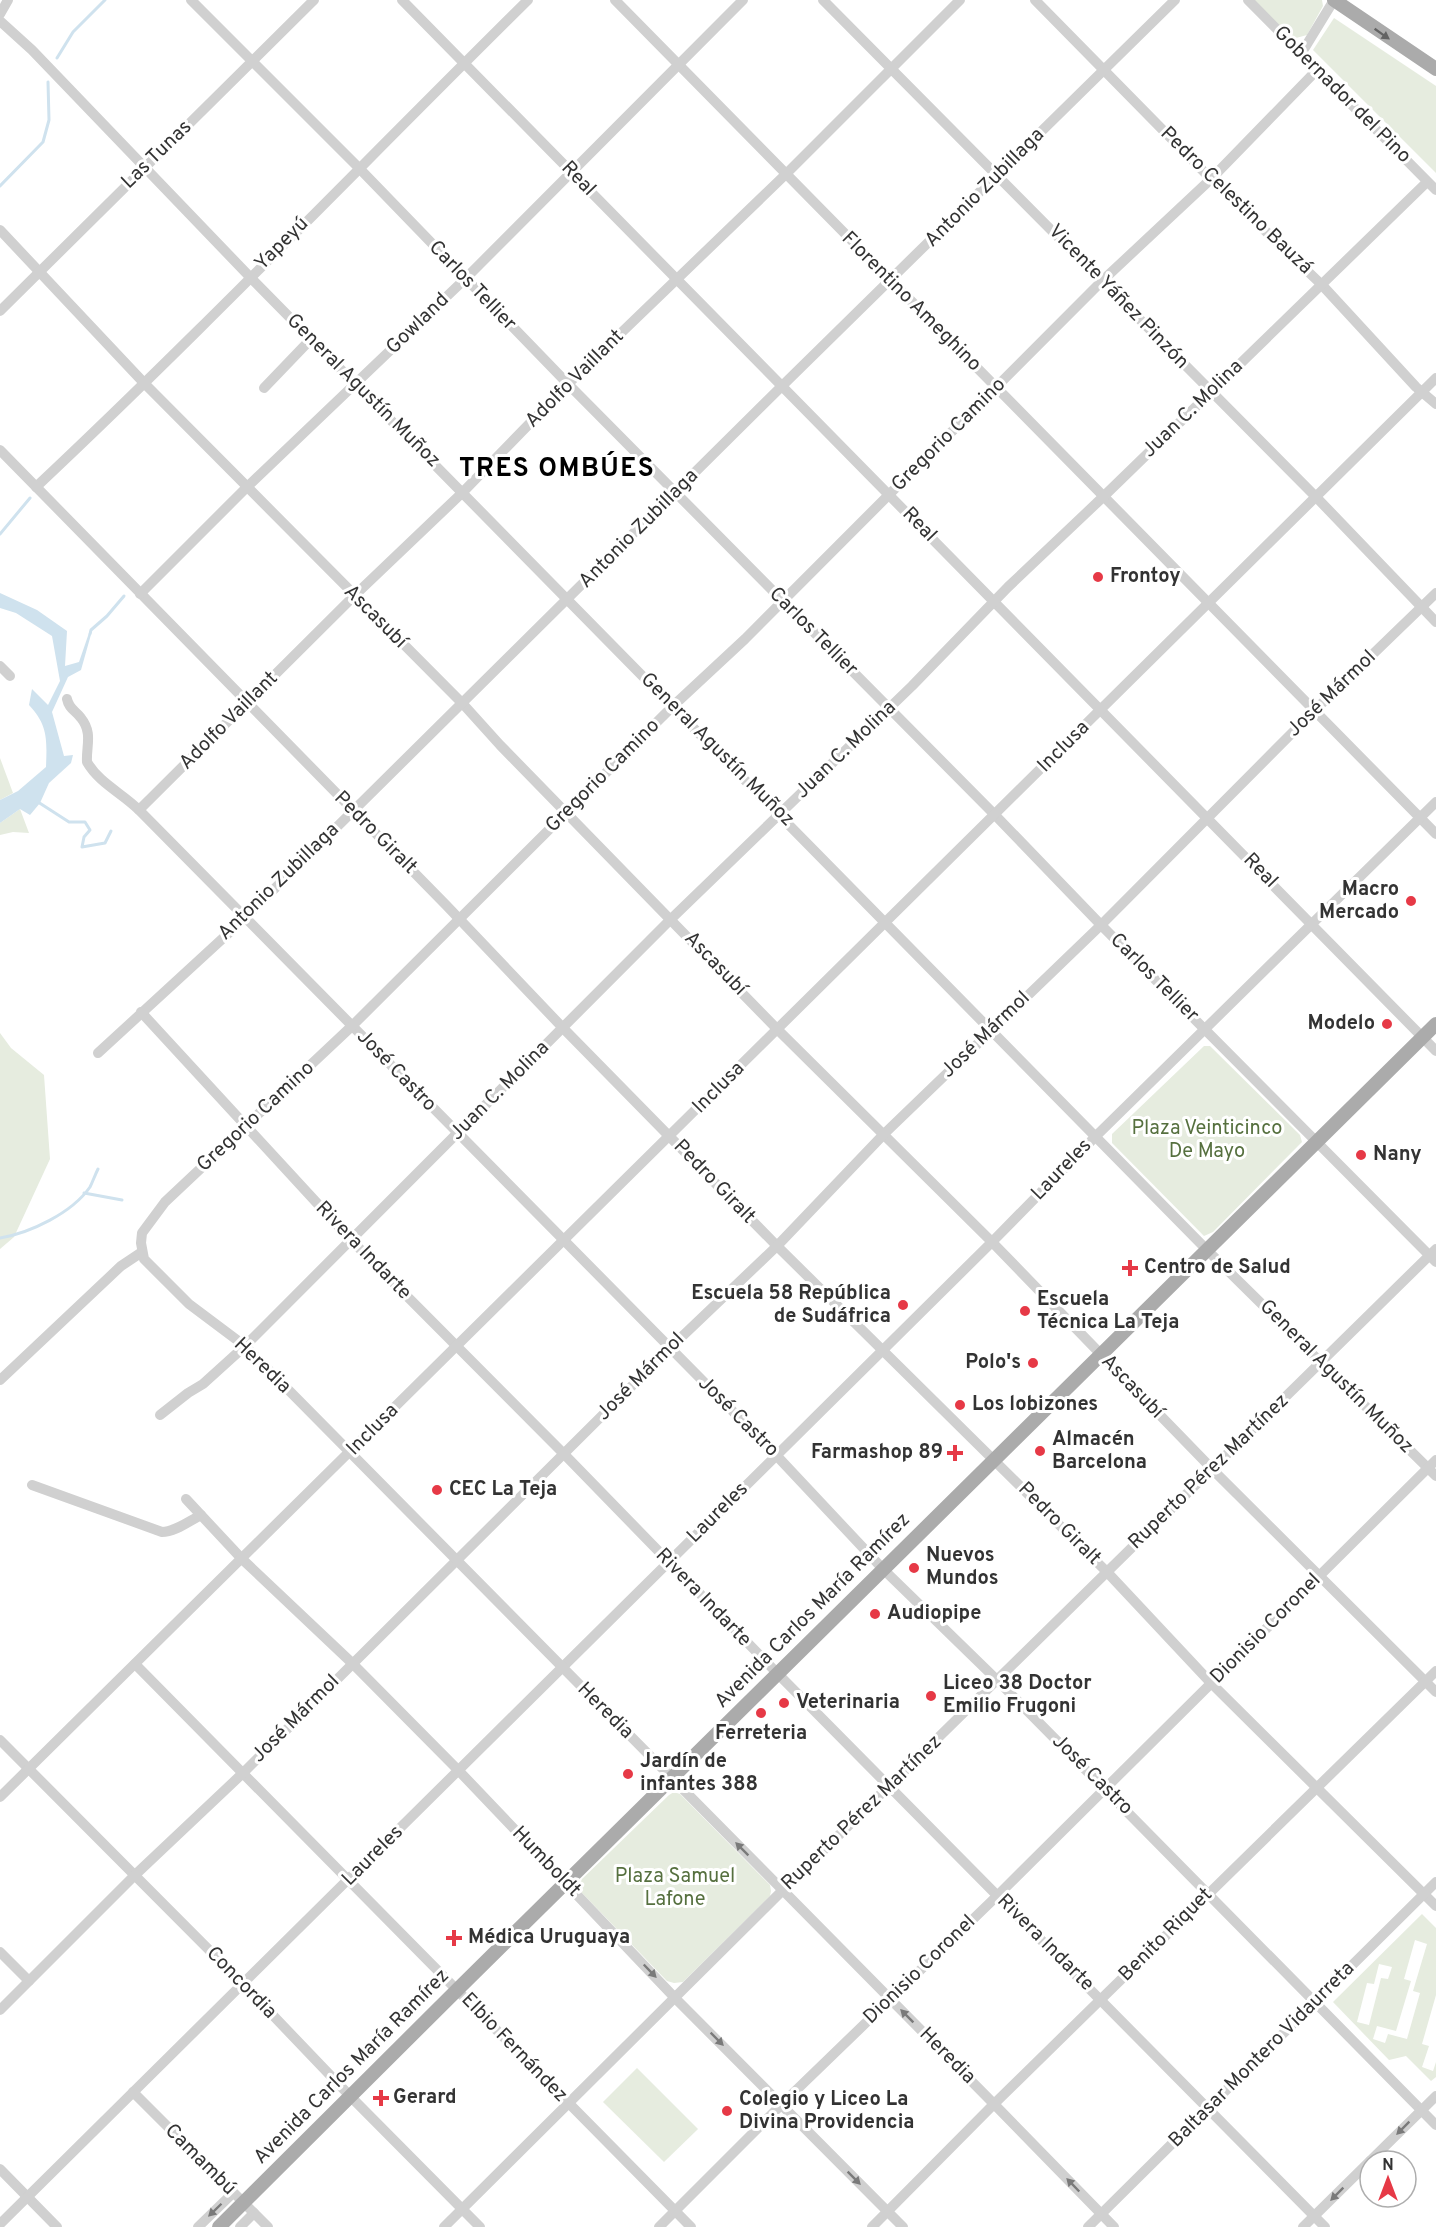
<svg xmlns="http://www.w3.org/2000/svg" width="1436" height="2227" font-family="Overpass,sans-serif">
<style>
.green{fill:#e6ecdf;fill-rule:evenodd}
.water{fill:#cfe2ee}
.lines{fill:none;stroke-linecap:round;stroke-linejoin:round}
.stream{stroke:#cfe2ee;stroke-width:3}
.minor{stroke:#d0d0d0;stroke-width:10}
.major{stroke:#ababab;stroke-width:14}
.oneway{fill:#636363}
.oneway2{fill:#7a7a7a}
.poi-dot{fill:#e63946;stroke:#fff;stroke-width:2}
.labels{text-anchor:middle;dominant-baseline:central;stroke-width:6;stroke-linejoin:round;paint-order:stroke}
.street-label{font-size:20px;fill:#333;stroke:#fff}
.poi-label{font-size:20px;font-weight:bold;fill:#333;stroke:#fff;text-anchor:start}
.park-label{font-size:20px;fill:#56703f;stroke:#fff}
.district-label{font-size:26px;font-weight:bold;letter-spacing:1.5px;fill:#000;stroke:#fff}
</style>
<rect width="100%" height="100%" fill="#fff"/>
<!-- green -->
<g class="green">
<path d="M1254 0H1322L1323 6 1307 35 1296 38 1290 37Z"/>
<path d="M1334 18 1436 86V173L1313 50Z"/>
<path d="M0 758 13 793 0 800Z"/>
<path d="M20 809 29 833 13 832 0 835V823Z"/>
<path d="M0 1033 11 1048 44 1075 50 1159 14 1237 0 1249Z"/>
<path d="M1204 1046H1210L1300 1135 1302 1142 1213 1232 1204 1236 1112 1143V1134Z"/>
<path d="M674 1792 680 1794 770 1885 771 1891 770 1896 683 1982 674 1983 667 1981 582 1893 579 1886 582 1879 669 1795Z"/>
<path d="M1422 1914 1436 1928V1995L1422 2044 1429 2046 1422 2067 1433 2071 1436 2062V2077L1431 2081 1406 2056 1389 2060 1333 2002ZM1415 1940 1427 1944 1413 1991 1420 1993 1407 2039 1388 2034 1385 2043 1373 2039 1377 2026 1396 2031 1411 1981 1404 1979ZM1379 1964 1392 1967 1388 1979 1381 1978 1369 2025 1357 2022 1367 1983 1374 1984Z"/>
<path d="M637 2068 698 2129 664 2162 603 2102Z"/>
</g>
<!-- water -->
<path class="water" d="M0 593 37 610 67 631 65 666 79 662 90 630 92 631 81 670 68 677 52 712 64 756 73 755 71 763 49 783 40 803 30 815 20 809 0 823V800L18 791 46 767C47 740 48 725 29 705L32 689 48 705 60 681 52 636 16 613 0 608Z"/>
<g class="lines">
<!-- stream -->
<g class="stream">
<path d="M57 58 73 32 105 0"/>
<path d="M0 186 43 142 49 120 48 82"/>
<path d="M0 534 30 498"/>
<path d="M90 634 91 630 107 616 124 596"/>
<path d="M38 802 69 822H85L90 830 84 837 82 847 105 843 111 831"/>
<path d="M84 1193 122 1200"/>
<path d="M0 1238C30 1233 72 1213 90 1187 93 1181 95 1175 98 1169"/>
</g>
<!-- minor -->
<g class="minor">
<path d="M191 0 358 167 568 384 995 815 1101 925 1436 1262"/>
<path d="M402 0 1436 1051"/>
<path d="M615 0 1436 834"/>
<path d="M823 0 1317 498 1436 622"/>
<path d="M1035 0 1211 179 1322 285 1416 387 1436 404"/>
<path d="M1248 0 1436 190"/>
<path d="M0 14 8 0"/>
<path d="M0 21 32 50 250 277 1207 1250 1436 1476"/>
<path d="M1301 54 1334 0"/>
<path d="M0 230 145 384 463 704 500 745 778 1030 992 1242 1219 1476 1436 1692"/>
<path d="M0 311 314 0"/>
<path d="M264 388 311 339"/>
<path d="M0 450 446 905 563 1028 777 1246 1107 1572 1211 1683 1436 1906"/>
<path d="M36 487C204 329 364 162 528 0"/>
<path d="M140 594 247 487 465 279 743 0"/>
<path d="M0 666 10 676"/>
<path d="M67 699C69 709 75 710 81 718 93 733 86 746 87 762 99 783 122 793 139 810L776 1455 883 1569 997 1680 1436 2125"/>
<path d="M139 810 354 596 463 492 568 384 786 174 960 0"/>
<path d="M141 1012 351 1240 564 1454 778 1674 1325 2227"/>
<path d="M98 1053 245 918 782 386 1175 0"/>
<path d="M0 1380 121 1266 142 1252"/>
<path d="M160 1415 188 1393 203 1384 245 1346 671 919 912 686 1008 587 1103 497 1427 182"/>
<path d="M32 1485 162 1532C175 1532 189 1521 201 1515"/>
<path d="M186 1499 242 1559 352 1663 459 1771 675 1998 903 2227"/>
<path d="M135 1664 691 2227"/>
<path d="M0 1740 243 1984 350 2096 480 2227"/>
<path d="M0 1797 1436 378"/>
<path d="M0 1952 29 1981"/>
<path d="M0 2010 135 1875 243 1773 670 1348 777 1246 884 1134 1101 925 1314 711 1436 593"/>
<path d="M133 2092 268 2227"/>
<path d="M1370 2161 1436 2096"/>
<path d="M0 2169 57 2227"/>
<path d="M0 2224 992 1242 1096 1136 1436 802"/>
<path d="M198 2227 233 2193"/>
<path d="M240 2227 254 2213"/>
<path d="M444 2227 782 1891 1436 1249"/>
<path d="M659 2227 786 2100 998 1895 1436 1460"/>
<path d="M872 2227 994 2104 1436 1671"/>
<path d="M1088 2227 1436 1882"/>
<path d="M1114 2227 994 2104 245 1346 189 1304 144 1259 141 1243 142 1233 165 1202 352 1026 673 706 745 639 1102 281 1211 179 1317 70"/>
<path d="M1303 2227 1370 2161"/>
</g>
<!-- major -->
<g class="major">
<path d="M1334 0 1436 69"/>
<path d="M219 2227 457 1990 1436 1024"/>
</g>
</g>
<!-- one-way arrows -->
<defs><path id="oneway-solid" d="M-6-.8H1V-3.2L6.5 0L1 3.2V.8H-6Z" transform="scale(1.5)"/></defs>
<use class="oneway" href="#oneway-solid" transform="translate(1382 34) rotate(35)"/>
<g class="oneway2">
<use href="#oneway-solid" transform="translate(742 1849) rotate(-135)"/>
<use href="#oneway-solid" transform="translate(650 1971) rotate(46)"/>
<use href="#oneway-solid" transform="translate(907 2016) rotate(-135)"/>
<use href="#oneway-solid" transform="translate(717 2039) rotate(45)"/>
<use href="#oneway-solid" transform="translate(1403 2128) rotate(135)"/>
<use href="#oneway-solid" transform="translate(854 2178) rotate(45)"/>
<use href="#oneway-solid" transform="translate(1073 2185) rotate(-134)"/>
<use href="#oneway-solid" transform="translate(1337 2194) rotate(135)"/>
<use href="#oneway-solid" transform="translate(215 2210) rotate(136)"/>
</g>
<!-- markers -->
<g class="poi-dot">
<circle cx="1098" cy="577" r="6"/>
<circle cx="1411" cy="901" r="6"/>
<circle cx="1387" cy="1024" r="6"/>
<circle cx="1361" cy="1155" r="6"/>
<path d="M1127 1259h6v6h6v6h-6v6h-6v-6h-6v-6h6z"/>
<circle cx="903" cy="1305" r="6"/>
<circle cx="1025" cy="1311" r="6"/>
<circle cx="1033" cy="1363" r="6"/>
<circle cx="960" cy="1405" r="6"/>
<circle cx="1040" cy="1451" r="6"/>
<path d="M952 1444h6v6h6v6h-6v6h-6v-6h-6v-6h6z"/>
<circle cx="437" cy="1490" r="6"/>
<circle cx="914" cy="1568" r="6"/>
<circle cx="875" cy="1614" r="6"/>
<circle cx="931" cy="1696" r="6"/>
<circle cx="784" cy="1703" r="6"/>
<circle cx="761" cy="1713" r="6"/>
<circle cx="628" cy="1774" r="6"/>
<path d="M451 1929h6v6h6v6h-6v6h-6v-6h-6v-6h6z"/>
<path d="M378 2089h6v6h6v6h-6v6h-6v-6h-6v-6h6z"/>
<circle cx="727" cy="2111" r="6"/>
</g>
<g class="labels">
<!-- street labels -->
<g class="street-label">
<text transform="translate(1342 95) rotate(45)">Gobernador del Pino</text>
<text transform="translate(157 155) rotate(-44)">Las Tunas</text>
<text transform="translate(578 179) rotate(46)">Real</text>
<text transform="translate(985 188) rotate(-45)">Antonio Zubillaga</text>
<text transform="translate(1236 201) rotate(44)">Pedro Celestino Bauzá</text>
<text transform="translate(282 244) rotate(-45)">Yapeyú</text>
<text transform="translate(472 286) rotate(46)">Carlos Tellier</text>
<text transform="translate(1118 297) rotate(46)">Vicente Yáñez Pinzón</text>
<text transform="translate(911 302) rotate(45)">Florentino Ameghino</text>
<text transform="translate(418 324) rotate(-44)">Gowland</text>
<text transform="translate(575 379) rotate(-45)">Adolfo Vaillant</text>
<text transform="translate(363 391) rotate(45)">General Agustín Muñoz</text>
<text transform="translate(1193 409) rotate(-44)">Juan C. Molina</text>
<text transform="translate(949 435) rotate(-45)">Gregorio Camino</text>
<text transform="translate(919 525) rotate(46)">Real</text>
<text transform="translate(639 529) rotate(-45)">Antonio Zubillaga</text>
<text transform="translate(375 617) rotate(45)">Ascasubí</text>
<text transform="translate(813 632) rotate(45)">Carlos Tellier</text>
<text transform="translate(1332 694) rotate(-44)">José Mármol</text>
<text transform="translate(229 721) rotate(-45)">Adolfo Vaillant</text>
<text transform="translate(1064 747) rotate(-45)">Inclusa</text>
<text transform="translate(717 750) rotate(45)">General Agustín Muñoz</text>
<text transform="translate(846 750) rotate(-44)">Juan C. Molina</text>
<text transform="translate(603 776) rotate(-45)">Gregorio Camino</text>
<text transform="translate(375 833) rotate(45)">Pedro Giralt</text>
<text transform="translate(1260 871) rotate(46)">Real</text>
<text transform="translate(279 882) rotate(-44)">Antonio Zubillaga</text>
<text transform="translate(715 964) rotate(46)">Ascasubí</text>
<text transform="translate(1154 978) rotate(45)">Carlos Tellier</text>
<text transform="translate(986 1035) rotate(-44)">José Mármol</text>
<text transform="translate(396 1071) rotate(46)">José Castro</text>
<text transform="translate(719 1088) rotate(-45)">Inclusa</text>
<text transform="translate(500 1091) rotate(-45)">Juan C. Molina</text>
<text transform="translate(256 1117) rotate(-43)">Gregorio Camino</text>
<text transform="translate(1062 1170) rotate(-46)">Laureles</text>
<text transform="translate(714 1182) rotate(46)">Pedro Giralt</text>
<text transform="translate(363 1251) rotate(46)">Rivera Indarte</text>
<text transform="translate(262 1366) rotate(44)">Heredia</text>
<text transform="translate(641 1377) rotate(-45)">José Mármol</text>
<text transform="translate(1336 1377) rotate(45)">General Agustín Muñoz</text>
<text transform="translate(1132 1387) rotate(46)">Ascasubí</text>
<text transform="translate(738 1417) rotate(45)">José Castro</text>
<text transform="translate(373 1430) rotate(-45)">Inclusa</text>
<text transform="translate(1209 1472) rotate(-44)">Ruperto Pérez Martínez</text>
<text transform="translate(718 1513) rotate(-45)">Laureles</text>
<text transform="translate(1059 1524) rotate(45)">Pedro Giralt</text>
<text transform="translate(703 1598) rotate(46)">Rivera Indarte</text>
<text transform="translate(813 1611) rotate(-45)">Avenida Carlos María Ramírez</text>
<text transform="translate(1266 1629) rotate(-45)">Dionisio Coronel</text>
<text transform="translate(605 1711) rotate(45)">Heredia</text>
<text transform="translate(296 1719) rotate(-45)">José Mármol</text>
<text transform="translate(1092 1775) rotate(45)">José Castro</text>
<text transform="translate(862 1813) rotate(-44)">Ruperto Pérez Martínez</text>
<text transform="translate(373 1856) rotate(-45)">Laureles</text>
<text transform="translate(546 1862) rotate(46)">Humboldt</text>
<text transform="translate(1166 1935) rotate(-45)">Benito Riquet</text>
<text transform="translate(1045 1943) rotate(45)">Rivera Indarte</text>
<text transform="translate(920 1970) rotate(-44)">Dionisio Coronel</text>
<text transform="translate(241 1983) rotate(46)">Concordia</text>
<text transform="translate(514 2048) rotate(46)">Elbio Fernández</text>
<text transform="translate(1262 2055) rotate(-45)">Baltasar Montero Vidaurreta</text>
<text transform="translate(947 2056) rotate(45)">Heredia</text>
<text transform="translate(352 2067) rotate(-45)">Avenida Carlos María Ramírez</text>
<text transform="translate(200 2160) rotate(45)">Camambú</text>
</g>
<!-- poi labels -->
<g class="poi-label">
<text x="1110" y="577">Frontoy</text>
<text x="1399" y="890" text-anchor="end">Macro<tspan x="1399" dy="23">Mercado</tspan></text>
<text x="1375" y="1024" text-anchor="end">Modelo</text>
<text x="1373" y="1155">Nany</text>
<text x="1144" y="1268">Centro de Salud</text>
<text x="891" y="1294" text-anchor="end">Escuela 58 República<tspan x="891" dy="23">de Sudáfrica</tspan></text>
<text x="1037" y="1300">Escuela<tspan x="1037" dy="23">Técnica La Teja</tspan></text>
<text x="1021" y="1363" text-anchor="end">Polo's</text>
<text x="972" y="1405">Los lobizones</text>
<text x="1052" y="1440">Almacén<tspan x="1052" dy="23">Barcelona</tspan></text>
<text x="943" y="1453" text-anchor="end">Farmashop 89</text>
<text x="449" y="1490">CEC La Teja</text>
<text x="926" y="1556">Nuevos<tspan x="926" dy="23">Mundos</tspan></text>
<text x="887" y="1614">Audiopipe</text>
<text x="943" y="1684">Liceo 38 Doctor<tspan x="943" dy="23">Emilio Frugoni</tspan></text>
<text x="796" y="1703">Veterinaria</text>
<text x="761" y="1734" text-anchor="middle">Ferreteria</text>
<text x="640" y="1762">Jardín de<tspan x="640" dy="23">infantes 388</tspan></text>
<text x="468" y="1938">Médica Uruguaya</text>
<text x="393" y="2098">Gerard</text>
<text x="739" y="2100">Colegio y Liceo La<tspan x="739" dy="23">Divina Providencia</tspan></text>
</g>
<!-- park labels -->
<g class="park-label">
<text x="1207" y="1129">Plaza Veinticinco<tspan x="1207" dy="23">De Mayo</tspan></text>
<text x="675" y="1877">Plaza Samuel<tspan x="675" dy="23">Lafone</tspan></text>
</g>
<!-- district labels -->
<g class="district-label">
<text x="557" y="469">TRES OMBÚES</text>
</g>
</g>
<!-- north arrow -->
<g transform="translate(1388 2179)"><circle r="28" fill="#ffffff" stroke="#adadad" stroke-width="1.5"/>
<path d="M0-4.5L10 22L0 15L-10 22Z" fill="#e63946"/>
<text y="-9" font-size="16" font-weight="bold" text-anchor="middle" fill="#333333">N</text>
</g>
</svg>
